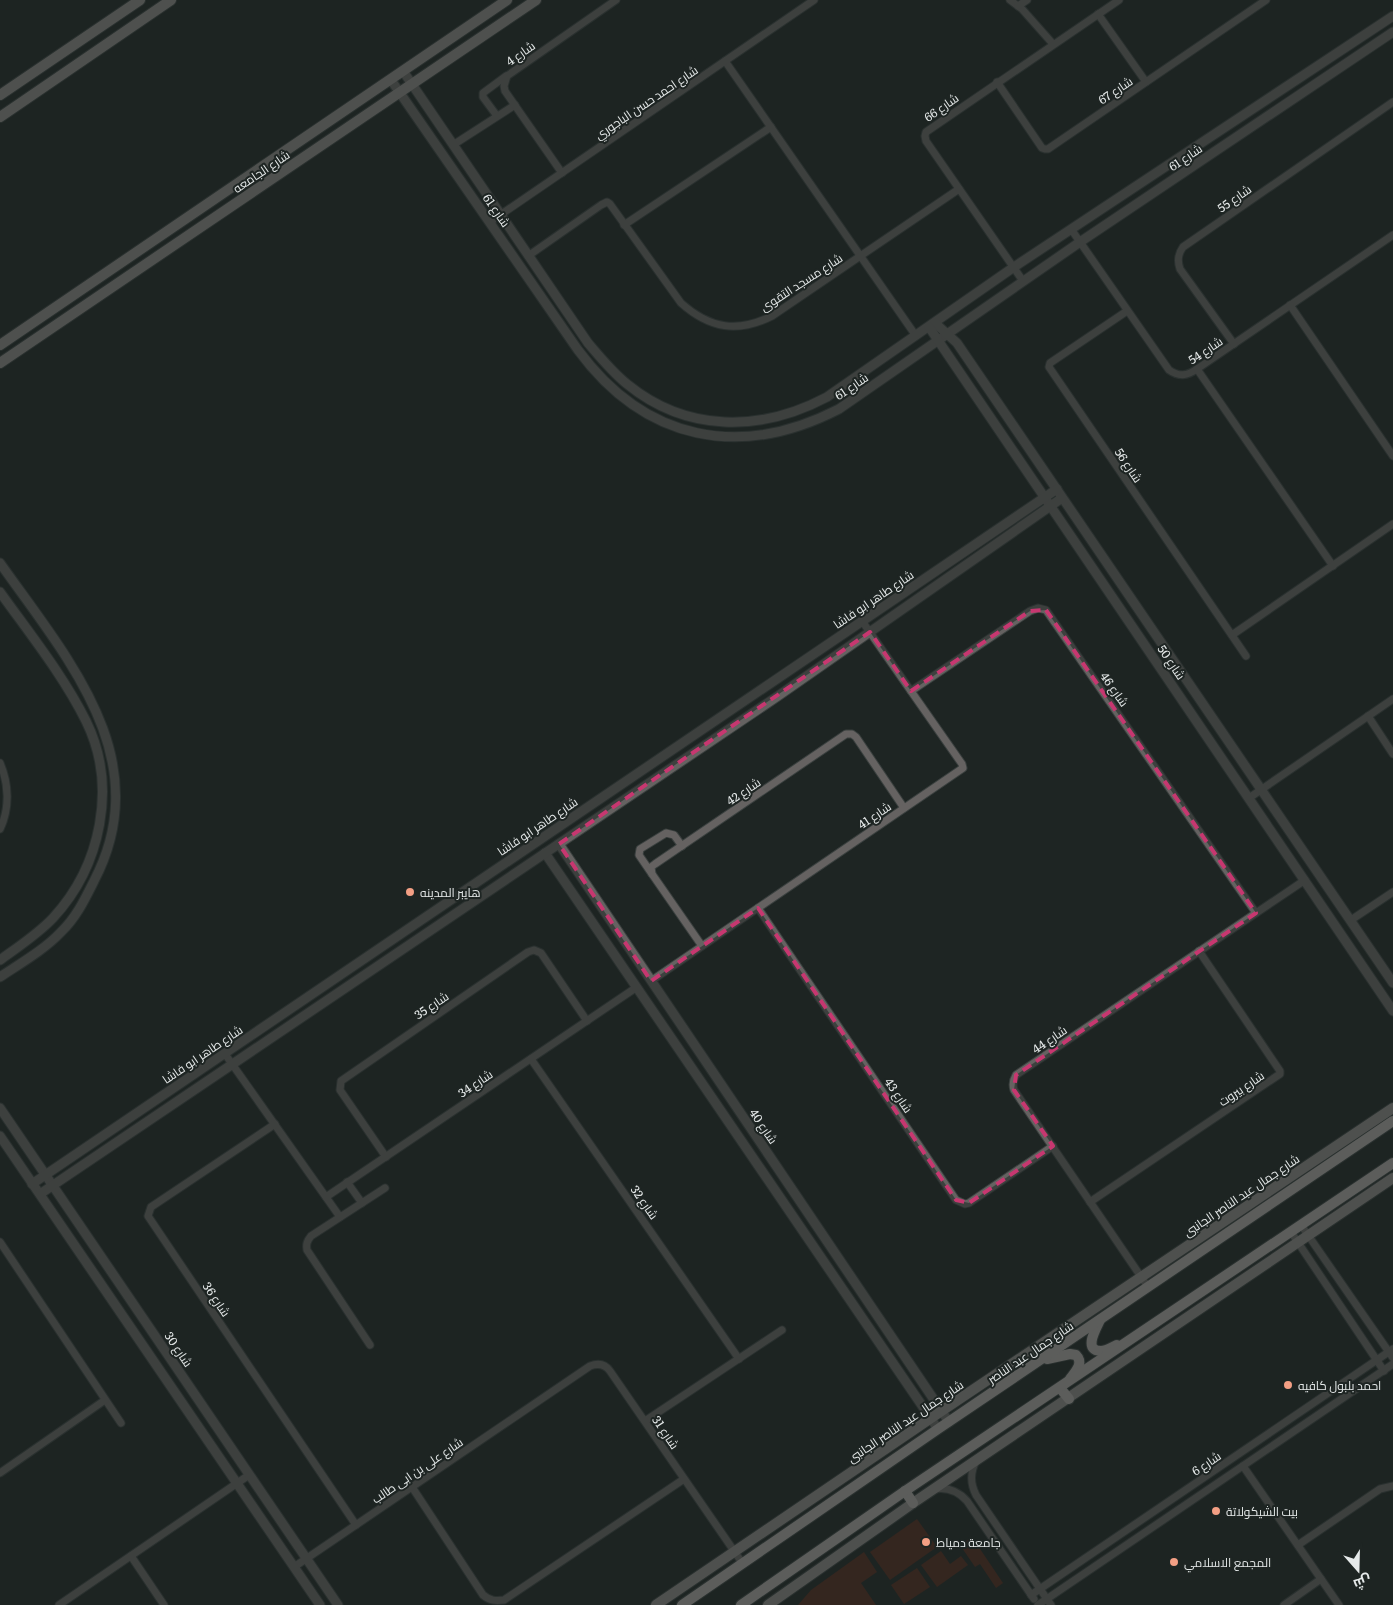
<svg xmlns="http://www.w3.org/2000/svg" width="1393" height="1605" font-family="Literata,Cairo,serif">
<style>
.green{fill:#50281b}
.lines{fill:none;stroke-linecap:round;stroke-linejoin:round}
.minor-casing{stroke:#3a403f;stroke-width:9}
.tertiary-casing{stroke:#3a403f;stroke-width:11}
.secondary-casing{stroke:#3a403f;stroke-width:12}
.primary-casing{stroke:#3a403f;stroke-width:12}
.minor{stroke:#656261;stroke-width:7}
.tertiary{stroke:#656261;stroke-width:9}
.secondary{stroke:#8b8684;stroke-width:10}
.primary{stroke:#a8a2a0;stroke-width:10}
.marked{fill:none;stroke:#c73770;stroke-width:4;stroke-dasharray:10 6;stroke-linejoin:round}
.poi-dot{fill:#f39f84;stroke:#1e2523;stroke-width:2}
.labels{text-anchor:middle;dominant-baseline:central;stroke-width:4;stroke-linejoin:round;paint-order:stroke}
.street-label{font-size:12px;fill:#e5e9e9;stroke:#1e2523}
.poi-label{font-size:12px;fill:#e5e9e9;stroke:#1e2523;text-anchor:start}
</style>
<rect width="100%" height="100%" fill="#1e2523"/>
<!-- green -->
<g class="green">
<path d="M917 1519 937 1547 890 1580 870 1552Z"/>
<path d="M972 1537 1003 1583 996 1588 980 1564 975 1567 960 1545Z"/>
<path d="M941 1551 950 1564 961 1556 968 1565 937 1587 921 1565Z"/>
<path d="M864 1552 877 1572 861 1583 876 1605H798L811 1590Z"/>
<path d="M917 1568 930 1587 904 1604 891 1585Z"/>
</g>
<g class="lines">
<!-- minor casing -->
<g class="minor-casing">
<g id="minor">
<path d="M1010 0 1022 9 1053 44"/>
<path d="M1018 6 1027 0"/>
<path d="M1098 14 1146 82"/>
<path d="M725 61 916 336"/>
<path d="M997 82 1042 148 1045 149H1048L1266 0"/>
<path d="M497 116 483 97V93L506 76"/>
<path d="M453 145 515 105"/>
<path d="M562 173 505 91 504 86 507 76 616 0"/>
<path d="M490 222 814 0"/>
<path d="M624 225 771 127"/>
<path d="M1071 229 1169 370C1179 377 1187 376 1197 369L1393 235"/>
<path d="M528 256 601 205 607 202 610 204 681 303C710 329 738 333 772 316L959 189"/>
<path d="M1023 281 926 141 925 136 926 132 1119 0"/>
<path d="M1290 305 1393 456"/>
<path d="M1127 311 1050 363 1049 367 1246 656"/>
<path d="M1234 344 1180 269C1177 260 1178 254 1183 247L1393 102"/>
<path d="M1197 369 1333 566"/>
<path d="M1232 635 1393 524"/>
<path d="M911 691 1030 611 1038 608 1046 610 1256 913"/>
<path d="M1368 716 1393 754"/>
<path d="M0 763C9 784 10 808 0 829"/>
<path d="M1249 798 1393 699"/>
<path d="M652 874 639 855 640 849 666 833 674 835 682 846"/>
<path d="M758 908 956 1200 965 1204 969 1203 1053 1146"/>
<path d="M1351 920 1393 892"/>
<path d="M702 946 652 874 651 867 655 864 846 734H852L856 737 904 808"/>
<path d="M651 981 963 768 962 764 862 621"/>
<path d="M225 1054 340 1217"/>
<path d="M531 1059 739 1359"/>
<path d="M275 1124 151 1207 148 1216 356 1525"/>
<path d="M386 1157 340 1090 341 1081 528 952 534 950 541 953 587 1021"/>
<path d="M347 1182 362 1203"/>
<path d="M326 1197 637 987"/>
<path d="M1090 1202 1280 1074V1071L1199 951"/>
<path d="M1301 1225 1393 1358"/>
<path d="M1291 1232 1384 1371"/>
<path d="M0 1242 121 1423"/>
<path d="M1148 1287 1014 1090C1012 1084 1013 1080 1016 1075L1305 880"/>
<path d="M370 1345 307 1250C306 1244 307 1241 311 1236L385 1188"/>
<path d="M645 1421 782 1330"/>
<path d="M976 1461C970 1473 970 1483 976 1495L1051 1605"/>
<path d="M1243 1466 1339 1605"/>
<path d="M0 1473 105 1400"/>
<path d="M412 1487 483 1595C490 1601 496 1601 504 1600L684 1479"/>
<path d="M935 1489C948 1487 958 1491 967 1501L1034 1599"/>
<path d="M1298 1545 1380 1489 1393 1486"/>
<path d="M131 1556 164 1605"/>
<path d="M294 1567 590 1366C598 1363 605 1364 610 1371L743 1564"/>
<path d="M1031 1595 1393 1349"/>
<path d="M59 1605 249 1475"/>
<path d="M1038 1605 1393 1364"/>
<path d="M1284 1605 1321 1579"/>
</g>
</g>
<!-- tertiary casing -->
<g class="tertiary-casing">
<g id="tertiary">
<path d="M403 71 588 343C600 357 612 372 627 384 687 433 761 432 827 397L1014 267 1393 16"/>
<path d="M391 80 578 350C645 441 740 460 839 409L1080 242 1393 32"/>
<path d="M935 323 957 343 1393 983"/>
<path d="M929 327 1393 1011"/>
<path d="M0 563C67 658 158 759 94 881 85 899 76 918 61 932 44 950 21 963 0 977"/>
<path d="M0 592C30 634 63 675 86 721 118 786 101 866 53 918 38 934 18 947 0 960"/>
<path d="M559 844 949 1422"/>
<path d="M545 853 938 1429"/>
<path d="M0 1108 338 1605"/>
<path d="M0 1136 320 1605"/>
<path d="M32 1184 1057 489"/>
<path d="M40 1194 778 696 1062 498"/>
</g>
</g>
<!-- secondary casing -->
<g class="secondary-casing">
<g id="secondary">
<path d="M0 95 140 0"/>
<path d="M0 117 171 0"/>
<path d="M0 345 507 0"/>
<path d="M0 363 536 0"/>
<path d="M656 1605 931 1418 1393 1108"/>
<path d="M768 1605 913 1503 1393 1178"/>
</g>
</g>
<!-- primary casing -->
<g class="primary-casing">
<g id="primary">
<path d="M1100 1320C1097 1327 1082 1351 1101 1351 1106 1351 1112 1347 1117 1345"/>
<path d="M1047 1359 1070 1354 1076 1355C1084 1363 1076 1371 1070 1379"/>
<path d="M1060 1388 1069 1399"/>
<path d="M905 1491 913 1503"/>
<path d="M682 1605 938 1429 1393 1121"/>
<path d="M741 1605 905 1491 1393 1163"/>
</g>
</g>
<!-- minor -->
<use href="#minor" class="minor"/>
<!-- tertiary -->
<use href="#tertiary" class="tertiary"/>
<!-- secondary -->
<use href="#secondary" class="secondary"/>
<!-- primary -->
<use href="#primary" class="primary"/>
</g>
<!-- marked area -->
<path d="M0 0H1393V1605H0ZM1046 610 1256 913 1016 1075 1014 1090 1053 1146 969 1203 956 1200 758 908 651 981 559 844 870 632 911 691 1030 611Z" fill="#1e2523" fill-opacity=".55" fill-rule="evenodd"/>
<path class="marked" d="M1046 610 1256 913 1016 1075 1014 1090 1053 1146 969 1203 956 1200 758 908 651 981 559 844 870 632 911 691 1030 611Z"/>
<!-- markers -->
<g class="poi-dot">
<circle cx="410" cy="892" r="5"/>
<circle cx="1288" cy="1385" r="5"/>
<circle cx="1216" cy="1511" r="5"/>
<circle cx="926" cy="1542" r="5"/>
<circle cx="1174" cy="1562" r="5"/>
</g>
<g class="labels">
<!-- street labels -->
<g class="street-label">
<text transform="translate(520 53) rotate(-35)">شارع 4</text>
<text transform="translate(1115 90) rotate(-34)">شارع 67</text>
<text transform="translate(646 102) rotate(-34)">شارع احمد حسن الباجوري</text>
<text transform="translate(941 107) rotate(-35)">شارع 66</text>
<text transform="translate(1185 157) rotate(-34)">شارع 61</text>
<text transform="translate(261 171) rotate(-34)">شارع الجامعه</text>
<text transform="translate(1234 198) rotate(-35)">شارع 55</text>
<text transform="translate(497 210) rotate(55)">شارع 61</text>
<text transform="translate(801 282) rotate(-33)">شارع مسجد التقوى</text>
<text transform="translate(1205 350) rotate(-34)">شارع 54</text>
<text transform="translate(851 386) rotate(-34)">شارع 61</text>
<text transform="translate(1129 465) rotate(56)">شارع 56</text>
<text transform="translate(873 599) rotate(-34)">شارع طاهر ابو فاشا</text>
<text transform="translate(1172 662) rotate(56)">شارع 50</text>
<text transform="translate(1115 689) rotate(55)">شارع 46</text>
<text transform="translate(743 791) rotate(-34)">شارع 42</text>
<text transform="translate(874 815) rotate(-34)">شارع 41</text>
<text transform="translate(537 826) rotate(-34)">شارع طاهر ابو فاشا</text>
<text transform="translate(431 1005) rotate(-34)">شارع 35</text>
<text transform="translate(1049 1039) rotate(-34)">شارع 44</text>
<text transform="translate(202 1054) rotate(-34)">شارع طاهر ابو فاشا</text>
<text transform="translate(475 1083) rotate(-34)">شارع 34</text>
<text transform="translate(1241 1088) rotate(-34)">شارع بيروت</text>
<text transform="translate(899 1095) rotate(56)">شارع 43</text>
<text transform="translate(764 1126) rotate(56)">شارع 40</text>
<text transform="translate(1241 1195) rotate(-34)">شارع جمال عبد الناصر الجانبى</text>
<text transform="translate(645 1202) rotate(55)">شارع 32</text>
<text transform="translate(217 1299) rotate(56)">شارع 36</text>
<text transform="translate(179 1349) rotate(56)">شارع 30</text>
<text transform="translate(1030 1352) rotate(-34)">شارع جمال عبد الناصر</text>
<text transform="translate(905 1421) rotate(-34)">شارع جمال عبد الناصر الجانبى</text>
<text transform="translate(666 1432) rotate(56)">شارع 31</text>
<text transform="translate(1206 1463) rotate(-34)">شارع 6</text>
<text transform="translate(417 1470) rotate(-34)">شارع على بن ابى طالب</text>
</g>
<!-- poi labels -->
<g class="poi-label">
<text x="420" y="892">هايبر المدينه</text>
<text x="1298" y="1385">احمد بلبول كافيه</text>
<text x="1226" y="1511">بيت الشيكولاتة</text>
<text x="936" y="1542">جامعة دمياط</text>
<text x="1184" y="1562">المجمع الاسلامي</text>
</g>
</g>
<!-- north arrow -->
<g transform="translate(1358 1570) rotate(160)" stroke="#1e2523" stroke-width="4" paint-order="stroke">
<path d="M0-4L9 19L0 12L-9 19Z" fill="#e5e9e9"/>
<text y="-8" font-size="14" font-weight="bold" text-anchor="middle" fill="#e5e9e9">ش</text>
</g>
</svg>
